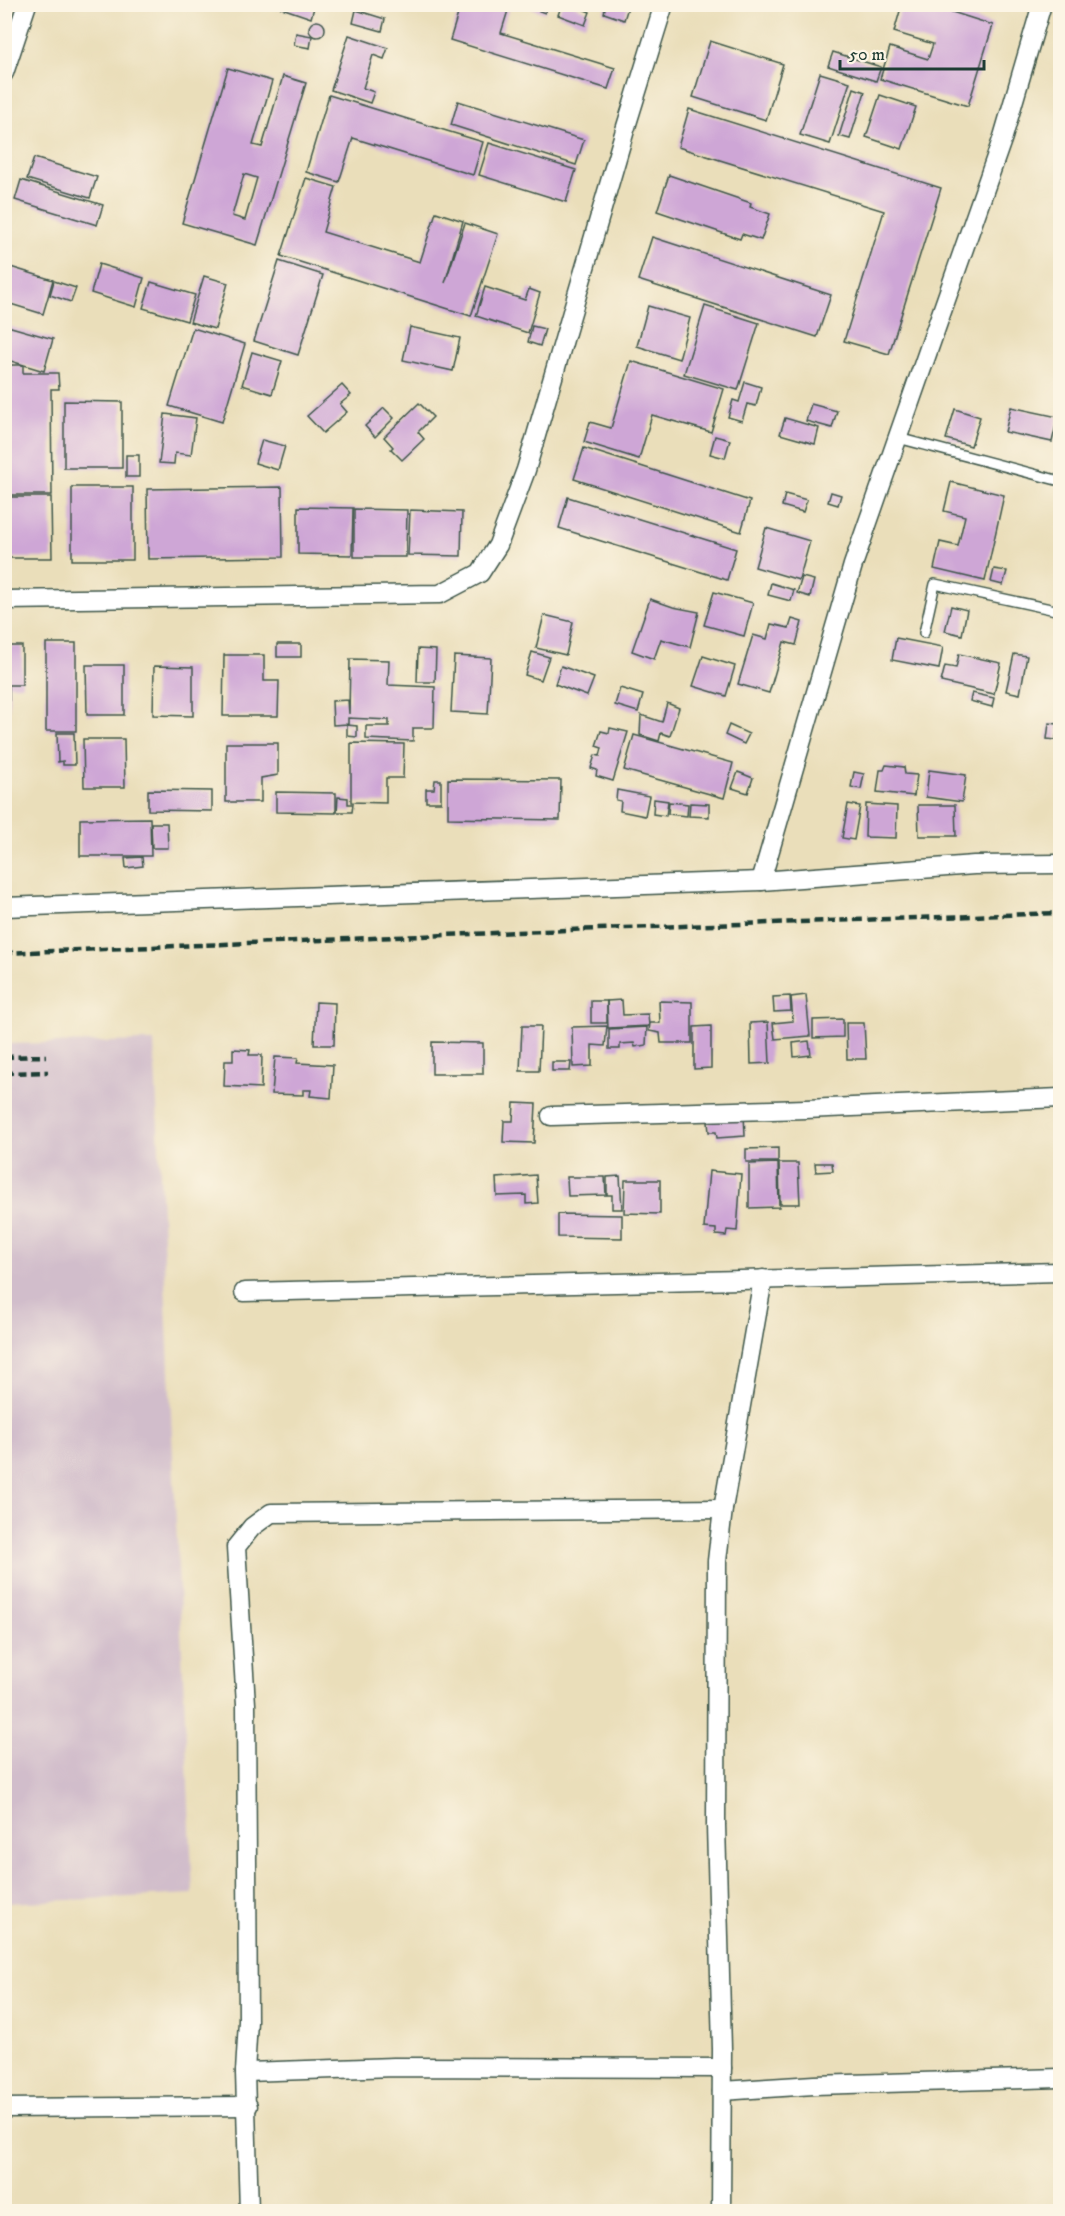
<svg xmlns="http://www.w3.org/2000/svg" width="1065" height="2216" font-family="'IM FELL DW Pica',serif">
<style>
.industrial{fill:#d1bdcb}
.building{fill:#cea6d6;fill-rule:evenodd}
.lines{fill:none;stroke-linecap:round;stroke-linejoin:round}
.service-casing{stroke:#3d5548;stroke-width:12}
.minor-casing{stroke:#3d5548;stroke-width:21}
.service{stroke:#fff;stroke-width:9}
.minor{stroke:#fff;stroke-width:18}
.rail{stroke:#1f3d34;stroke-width:4.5;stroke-dasharray:9 4.5;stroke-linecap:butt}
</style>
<rect width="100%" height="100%" fill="#fcf5e5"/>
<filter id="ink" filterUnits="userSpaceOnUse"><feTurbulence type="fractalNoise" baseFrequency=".0167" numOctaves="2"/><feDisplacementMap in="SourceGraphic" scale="12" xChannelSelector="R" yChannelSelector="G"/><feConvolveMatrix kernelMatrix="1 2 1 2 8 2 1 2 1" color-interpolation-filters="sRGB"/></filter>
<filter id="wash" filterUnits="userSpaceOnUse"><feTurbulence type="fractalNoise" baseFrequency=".008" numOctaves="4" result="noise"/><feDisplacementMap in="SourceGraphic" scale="24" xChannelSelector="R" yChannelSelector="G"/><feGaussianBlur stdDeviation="1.35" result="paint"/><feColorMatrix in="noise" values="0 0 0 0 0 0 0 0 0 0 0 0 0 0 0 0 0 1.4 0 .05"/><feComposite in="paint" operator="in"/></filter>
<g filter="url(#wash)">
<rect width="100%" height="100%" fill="#eadeba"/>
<!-- industrial -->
<path class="industrial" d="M154 1041 193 1894 5 1903V1044Z"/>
<g id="blocks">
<!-- building -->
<g class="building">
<path d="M270 4H315L311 18Z"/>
<path d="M421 4H445L442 12Z"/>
<path d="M461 4H510L501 33 615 68 608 89 450 40Z"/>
<path d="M521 4H547L545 13Z"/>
<path d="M562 4H570L590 12 585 25 558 15Z"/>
<path d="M606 4H629L624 20 604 13Z"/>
<path d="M902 4H927L993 25 968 106 880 79 890 47 928 59 933 44 894 32Z"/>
<path d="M356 10 385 19 382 31 353 23Z"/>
<circle cx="317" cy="29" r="8"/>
<path d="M296 33 312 36 310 48 294 45Z"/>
<path d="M349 35 388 48 384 59 373 55 363 88 374 92 370 103 331 90Z"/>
<path d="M710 41 783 64 766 120 693 97Z"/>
<path d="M833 52 881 67 876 81 828 66Z"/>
<path d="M228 68 272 81 253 145 262 147 283 76 306 83 257 245 182 223ZM244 174 257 178 245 220 232 216Z"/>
<path d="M820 73 850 82 830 144 800 135Z"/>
<path d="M854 88 865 92 850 139 839 136Z"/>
<path d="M329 95 483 142 473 175 353 138 339 182 306 172Z"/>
<path d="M880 95 916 107 902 149 866 137Z"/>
<path d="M458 101 584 140 576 165 451 125Z"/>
<path d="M689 109 941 188 889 354 844 341 884 211 678 147Z"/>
<path d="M489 143 576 170 566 202 479 175Z"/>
<path d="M34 158 97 177 90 198 27 179Z"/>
<path d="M669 175 751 203 750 207 770 214 761 240 742 234 740 239 657 211Z"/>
<path d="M306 178 336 187 323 232 420 262 436 212 463 221 445 283 465 223 498 234 471 316 281 256Z"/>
<path d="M21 180 103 205 97 225 15 200Z"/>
<path d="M652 237 831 295 817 337 638 280Z"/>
<path d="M279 261 323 275 298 355 254 341Z"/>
<path d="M99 264 144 278 136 307 91 293Z"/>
<path d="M4 265 53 280 43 314 4 302Z"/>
<path d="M204 276 228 283 215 329 190 322Z"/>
<path d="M54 281 76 288 71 302 50 295Z"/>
<path d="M151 282 195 295 187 321 143 308Z"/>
<path d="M485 287 525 300 529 289 540 293 528 333 476 316Z"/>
<path d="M648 306 690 318 679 359 637 346Z"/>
<path d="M705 306 759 323 738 390 684 374Z"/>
<path d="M4 325 53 339 44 371 4 359Z"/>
<path d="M532 326 545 329 540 346 528 342Z"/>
<path d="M410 327 460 338 453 371 403 360Z"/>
<path d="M193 328 245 344 222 422 169 406Z"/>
<path d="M252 352 282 361 272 394 242 385Z"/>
<path d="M631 361 724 389 711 432 652 415 639 459 584 442 590 422 611 428Z"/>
<path d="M4 365H23V373H58L59 389H51L52 495H4Z"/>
<path d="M745 382 761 387 756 406 747 404 742 421 728 417 733 400 739 402Z"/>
<path d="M342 385 351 395 340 404 347 412 323 433 307 416Z"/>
<path d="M64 401 122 402V468H64Z"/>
<path d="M419 403 433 417 418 432 424 439 402 460 391 449 393 447 384 437Z"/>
<path d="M811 404 837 411 832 428 806 421Z"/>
<path d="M1011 407 1058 417 1052 442 1005 432Z"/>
<path d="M384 408 394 418 375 437 365 426Z"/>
<path d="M955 409 980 417 971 446 946 439Z"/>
<path d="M165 414 196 418 191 455 175 453 174 464 159 463Z"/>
<path d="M785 418 819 428 815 444 780 434Z"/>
<path d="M715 436 730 440 725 458 710 454Z"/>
<path d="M262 440 285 446 278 470 255 463Z"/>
<path d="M584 448 750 501 741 532 574 479Z"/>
<rect x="126" y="455" width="13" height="22"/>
<path d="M951 482 1004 495 985 581 934 569 940 542 958 546 965 516 944 511Z"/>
<rect x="72" y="487" width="61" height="73"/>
<path d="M282 487 283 557 148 559 147 489Z"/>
<path d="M831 492 841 495 838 505 828 502Z"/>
<path d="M785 494 807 500 803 512 782 506Z"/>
<path d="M4 497H51L52 558H4Z"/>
<path d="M568 497 736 549 727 580 559 528Z"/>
<path d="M298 507 353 508 352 555 298 554Z"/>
<path d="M354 509 407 510 406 557H354Z"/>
<path d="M410 510 462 512 461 556 408 555Z"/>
<path d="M766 528 810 541 799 580 755 567Z"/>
<path d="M994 569 1007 571 1003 585 991 582Z"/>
<path d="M802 577 814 580 810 597 797 593Z"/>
<path d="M771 583 794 590 791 601 768 595Z"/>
<path d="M714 592 753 603 744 636 704 625Z"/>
<path d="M650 599 673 607 699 612 690 647 661 639 654 659 632 651Z"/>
<path d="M951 606 967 610 962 635 945 631Z"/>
<path d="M544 615 573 622 566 655 536 648Z"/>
<path d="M792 619 802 622 796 645 784 642 769 693 738 684 753 635 767 639 771 624 789 628Z"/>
<path d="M896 638 943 647 939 669 892 660Z"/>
<rect x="46" y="643" width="30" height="88"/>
<rect x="277" y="644" width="24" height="13"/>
<rect x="4" y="646" width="18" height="39"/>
<path d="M418 649 436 650 435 682H417Z"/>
<path d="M532 652 549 657 541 680 525 675Z"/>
<path d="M959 654 1001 663 994 694 941 682 945 666 956 668Z"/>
<path d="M1014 654 1027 656 1020 694 1006 691Z"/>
<path d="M224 655H264V681H279L278 716H223Z"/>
<path d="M454 656 491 658 488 714 451 712Z"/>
<path d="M703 656 735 666 726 696 693 686Z"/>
<path d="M350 659 389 660 388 685 435 687 434 728H413V741L366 739V726H389V720L348 718V724L333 725 332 701 348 700 349 714Z"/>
<path d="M86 665H124V715H87Z"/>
<path d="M154 666 193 667V716L153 715Z"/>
<path d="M561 666 594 678 587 696 555 684Z"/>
<rect x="4" y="687" width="5" height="36"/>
<path d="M620 688 643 695 638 712 615 705Z"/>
<path d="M972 693 994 698 992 707 970 701Z"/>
<path d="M667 703 679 708 670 736 661 733 659 741 640 735 641 715 662 722Z"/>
<path d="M1049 723 1058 724 1056 740 1047 739Z"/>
<path d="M347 725 357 726V737L347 736Z"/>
<path d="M729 725 749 734 744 744 725 735Z"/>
<path d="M610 728 628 732 613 781 596 776 597 770 591 768 595 755 600 756 602 748 596 746 601 731 609 733Z"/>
<path d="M57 733H74L75 765H63V761L58 762Z"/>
<path d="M634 735 733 763 724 798 624 770Z"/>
<path d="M83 739H124L125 787H84Z"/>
<path d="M226 743H278V775L261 778V802H226Z"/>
<path d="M351 743 404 744 403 778H386V803L351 802Z"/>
<path d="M886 765 904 767 905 774 917 775 914 796 877 792 880 770H884Z"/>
<path d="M929 770 966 775 962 802 926 797Z"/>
<path d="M738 772 753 778 748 793 732 788Z"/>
<path d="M854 772 864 774 861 789 851 787Z"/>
<path d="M448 779 561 780 560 820 448 818Z"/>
<path d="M435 780H441V802H426V789H434Z"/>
<path d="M148 790 212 791V811L148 810Z"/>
<path d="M617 790 649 796 645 816 620 811 621 801 616 800Z"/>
<path d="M276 792 336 793V813L276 812Z"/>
<path d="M338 797 348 798V804H353L352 812H337Z"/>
<path d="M654 799 668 801 666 816 653 814Z"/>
<path d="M669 802 688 804 687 816 668 814Z"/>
<path d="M690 803 709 804V817L689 816Z"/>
<path d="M848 804 860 806 854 840 842 838Z"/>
<path d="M866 804 897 806 896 838 865 837Z"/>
<path d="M918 805H955L956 836H919Z"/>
<path d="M150 818 151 856H80V819Z"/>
<path d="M151 823H167L168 848H152Z"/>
<path d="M142 857 143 866 126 868 125 858Z"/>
<path d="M806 995 810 1036 775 1039 773 1023 793 1021 791 997Z"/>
<path d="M790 996 791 1011 774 1012 773 997Z"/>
<path d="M622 1000 623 1015 648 1014 649 1026 608 1028 607 1001Z"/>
<rect x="591" y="1001" width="16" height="22"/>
<path d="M659 1001 692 1002V1043H661L660 1033 649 1031 650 1023H660Z"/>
<path d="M316 1002 335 1003 334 1045H314Z"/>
<path d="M843 1019V1037L813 1038V1020Z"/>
<path d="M768 1022 770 1063 751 1064 750 1023Z"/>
<path d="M846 1023H864L866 1059H847Z"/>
<path d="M522 1026H541L539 1071H520Z"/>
<path d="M607 1026 605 1046 592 1045V1066L573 1067 572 1027Z"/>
<path d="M711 1026V1068L694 1069V1027Z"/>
<path d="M647 1027 646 1045 635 1047 634 1043 620 1044V1049H609V1029Z"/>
<path d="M809 1041 811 1055 794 1057 793 1043Z"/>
<path d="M432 1042 483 1043V1074H432Z"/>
<path d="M233 1049 250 1050 249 1055H262L261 1088 224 1086 225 1061H233Z"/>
<path d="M275 1057 298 1058 297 1063 333 1065 331 1098 310 1096 311 1090H303V1095L272 1094Z"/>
<path d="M552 1062H571L570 1071H552Z"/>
<path d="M514 1103 536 1104 534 1143 503 1142 504 1121H513Z"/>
<path d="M744 1114 745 1136 717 1138 716 1132H709L708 1122H712V1116Z"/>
<path d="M778 1148V1162H746V1149Z"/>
<path d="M778 1163 779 1207 749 1208V1164Z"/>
<path d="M779 1163H798L800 1204H780Z"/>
<path d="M815 1163H832L833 1171 816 1172Z"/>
<path d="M709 1171 741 1174 737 1231 727 1230 726 1236 716 1235V1229L704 1228Z"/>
<path d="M536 1175 538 1203 526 1204V1195L497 1196 496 1178Z"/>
<path d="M620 1176 622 1209H612V1195H607V1177Z"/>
<path d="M567 1177H605L606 1195 568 1196Z"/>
<path d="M625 1180H660V1214L624 1213Z"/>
<path d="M558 1214 622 1215V1238L558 1237Z"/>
</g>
</g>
</g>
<g filter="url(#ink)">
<use href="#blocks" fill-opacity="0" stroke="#3d5548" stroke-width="1.5"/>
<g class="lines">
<!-- service casing -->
<g class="service-casing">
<g id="service">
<path d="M898 438 1060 481"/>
<path d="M924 633 935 584 1060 611"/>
</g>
</g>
<!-- minor casing -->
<g class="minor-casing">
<g id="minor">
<path d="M4 73 27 4"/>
<path d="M4 600 440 594 480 573 498 545 526 470 625 130 664 4"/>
<path d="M761 881 853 565 1003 137 1042 4"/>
<path d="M4 907 761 881 974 865 1060 864"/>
<path d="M551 1116 806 1109 1060 1098"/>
<path d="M244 1292C516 1287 788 1278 1060 1272"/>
<path d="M245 2072 394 2067 722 2068"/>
<path d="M722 2091 814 2085 1060 2078"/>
<path d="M4 2108 248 2106"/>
<path d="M249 2212 245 2072 248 2021 246 1704 236 1547 252 1527 271 1513 723 1509"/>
<path d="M721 2212 722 2049 716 1825 717 1561 723 1509 763 1279"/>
</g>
</g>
<!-- service -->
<use href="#service" class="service"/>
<!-- minor -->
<use href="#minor" class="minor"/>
<!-- rail -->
<g class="rail">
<path d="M4 953 568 930 1060 913"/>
<path d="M4 1057 46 1056"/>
<path d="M4 1073 48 1072"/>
</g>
</g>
</g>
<!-- margin -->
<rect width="1065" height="2216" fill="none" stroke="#fcf5e5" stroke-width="24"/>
<!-- scale -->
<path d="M840 60v9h144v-9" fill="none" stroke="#1f3d34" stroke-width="3"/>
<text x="849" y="60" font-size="18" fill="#1f3d34" stroke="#fcf5e5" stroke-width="4.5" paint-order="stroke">50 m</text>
</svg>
